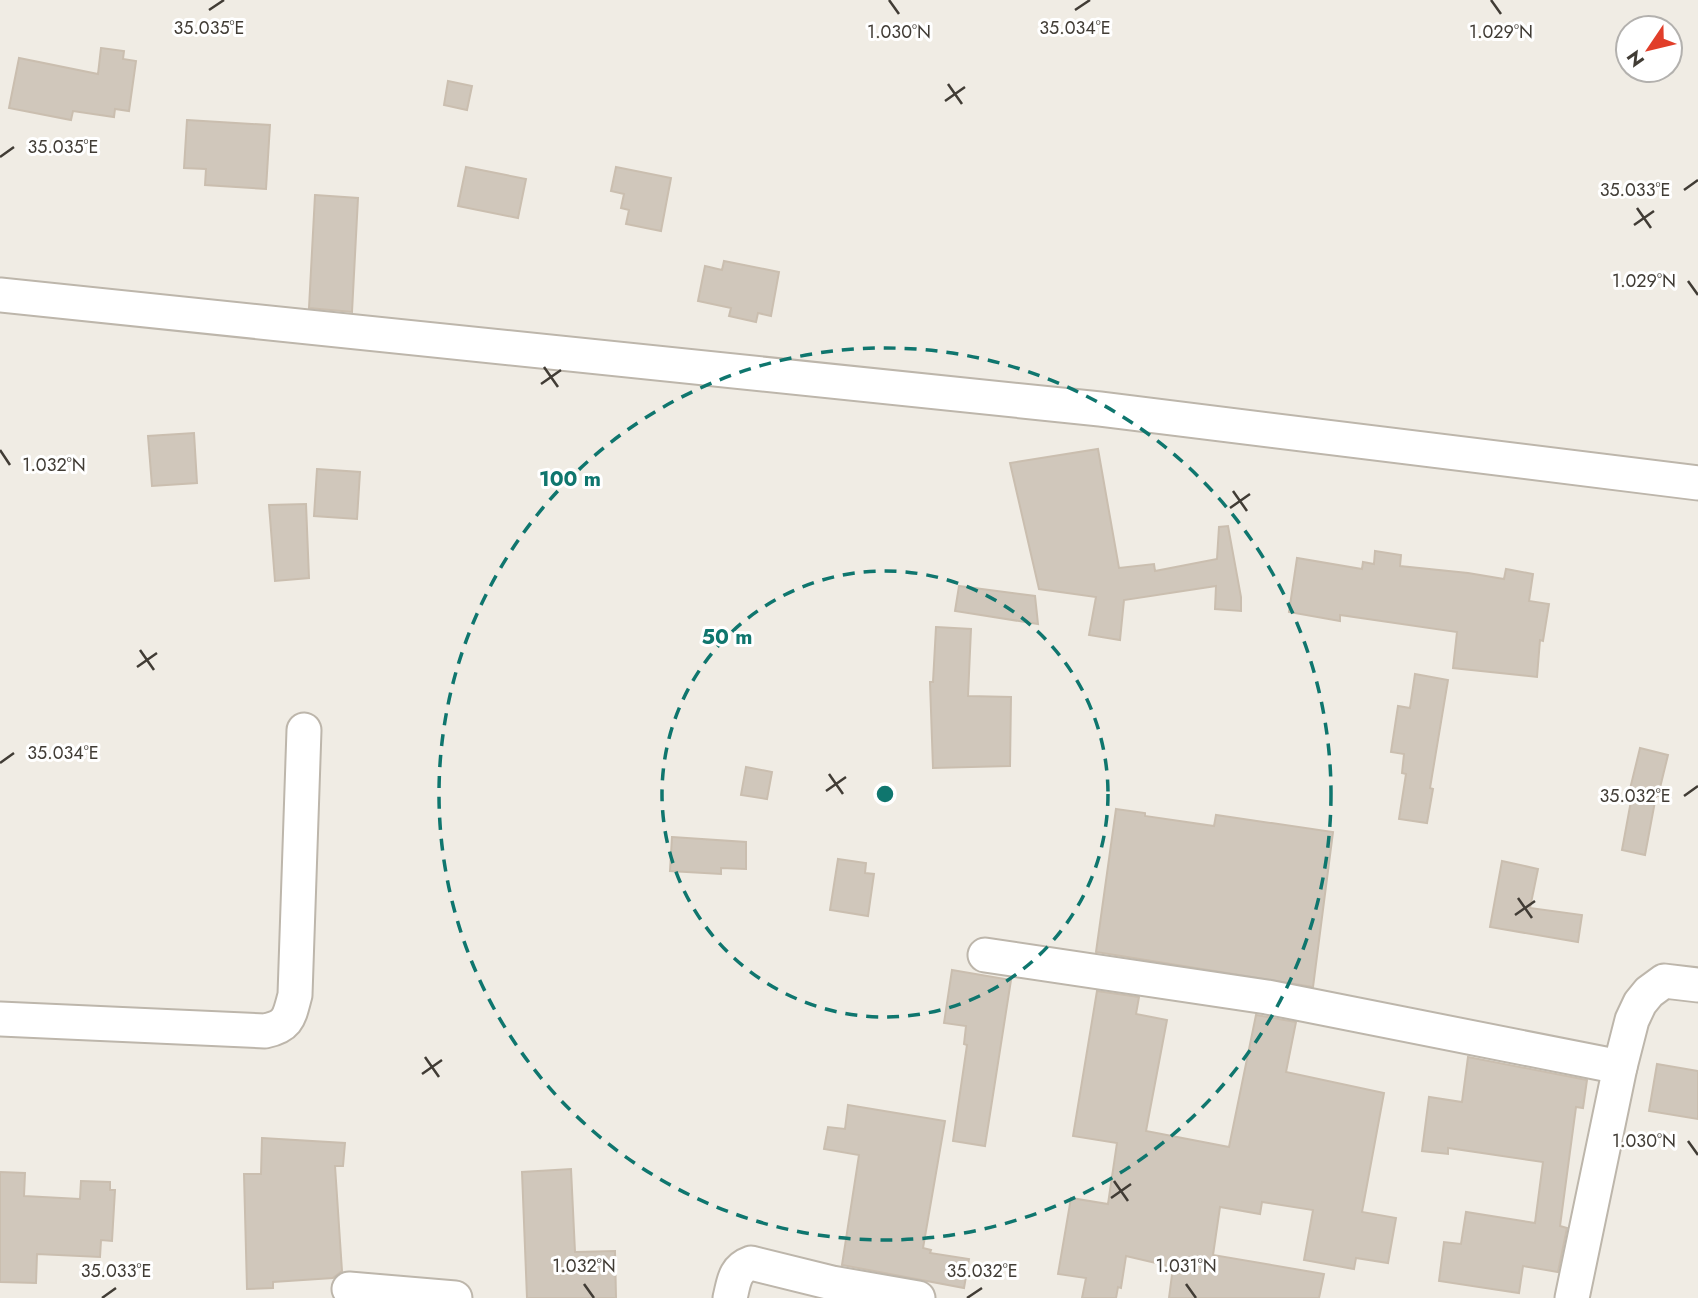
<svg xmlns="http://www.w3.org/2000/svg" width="1698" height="1298" font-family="Jost,sans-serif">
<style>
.building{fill:#d0c7bb;stroke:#cabeaf;stroke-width:2}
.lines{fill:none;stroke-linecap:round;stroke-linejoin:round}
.minor-casing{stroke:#bdb6ab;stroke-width:37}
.minor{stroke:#fff;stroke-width:33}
.ticks{fill:none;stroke:#413c35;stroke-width:2.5}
.ring{fill:none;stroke:#0f766e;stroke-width:3.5;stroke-dasharray:12 9}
.ticks-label{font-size:18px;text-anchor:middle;fill:#413c35;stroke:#fff;stroke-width:6;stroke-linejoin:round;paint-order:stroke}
.centre{fill:#0f766e;stroke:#fff;stroke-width:3.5}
.ring-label{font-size:21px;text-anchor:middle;font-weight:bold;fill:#0f766e;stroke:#fff;stroke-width:6;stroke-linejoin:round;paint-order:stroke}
</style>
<rect width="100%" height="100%" fill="#f0ece4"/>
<!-- building -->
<g class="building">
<path d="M101 48 124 51 123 59 136 61 129 111 115 109 114 117 73 111 71 120 9 108 19 58 98 74Z"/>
<path d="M448 81 472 86 467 110 444 105Z"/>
<path d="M187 120 270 125 266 189 205 185 206 169 184 168Z"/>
<path d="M466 167 526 179 518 218 458 206Z"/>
<path d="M616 167 671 178 661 231 626 224 629 210 621 208 624 194 611 191Z"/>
<path d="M315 195 358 198 352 312 309 308Z"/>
<path d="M724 261 779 272 771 316 758 313 756 322 729 316 731 308 698 301 705 266 722 270Z"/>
<path d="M194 433 197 483 152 486 148 436Z"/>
<path d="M1098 449 1119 568 1154 564 1155 571 1217 559 1219 527 1228 526 1241 597V611L1215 609 1216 586 1124 600 1120 640 1089 635 1096 597 1039 589 1010 463Z"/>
<path d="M317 469 360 472 357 519 314 516Z"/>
<path d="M306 504 309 578 275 581 269 505Z"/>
<path d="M1375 551 1401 555 1400 566 1468 573 1504 579 1506 569 1533 574 1529 601 1549 604 1543 641 1540 640 1537 677 1453 668 1457 632 1340 615V621L1289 612 1297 558 1362 569 1363 562 1374 564Z"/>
<path d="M959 586 1035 596 1038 624 955 611Z"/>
<path d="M936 627 971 629 968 696 1011 697 1010 766 933 768 930 682H933Z"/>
<path d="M1415 674 1448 680 1430 788 1433 789 1427 823 1399 819 1406 774 1402 773 1404 754 1391 752 1398 706 1410 708Z"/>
<path d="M1640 748 1668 755 1658 796H1656L1645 855 1622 850 1633 790 1630 789Z"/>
<path d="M746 767 772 772 767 799 741 795Z"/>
<path d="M1116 809 1145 813V816L1214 826 1216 815 1333 832 1313 987 1096 952Z"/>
<path d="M672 837 746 842V869L721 868V874L670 871Z"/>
<path d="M838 859 866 863 865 873 874 874 868 916 830 910Z"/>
<path d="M1502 861 1538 869 1530 908 1582 915 1578 942 1490 927Z"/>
<path d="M952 970 1011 980 985 1146 953 1141 967 1045 964 1044 966 1026 944 1023Z"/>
<path d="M1097 991 1139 997 1136 1014 1167 1020 1146 1131 1229 1147 1256 1015 1296 1022 1286 1072 1384 1093 1362 1212 1396 1218 1388 1263 1356 1258 1354 1269 1304 1260 1313 1210 1262 1202 1260 1214 1220 1207 1213 1255 1324 1274 1319 1298H1169L1173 1267 1126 1256 1121 1288 1118 1287 1116 1298H1082L1086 1278 1058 1274 1071 1198 1108 1204 1117 1143 1073 1136Z"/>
<path d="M1468 1057 1587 1080 1583 1108 1576 1107 1560 1226 1567 1228 1558 1272 1523 1266 1519 1293 1439 1281 1444 1242 1461 1244 1466 1212 1535 1223 1543 1162 1448 1148V1154L1422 1151 1429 1097 1462 1102Z"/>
<path d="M1657 1064 1698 1071V1119L1649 1111Z"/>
<path d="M848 1105 945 1121 923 1248 931 1250 930 1253 969 1259 964 1288 842 1265 859 1155 824 1149 828 1127 845 1129Z"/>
<path d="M262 1138 345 1143 343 1166H335L342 1271 333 1278 273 1282V1288L247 1289 244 1174H261Z"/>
<path d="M571 1169 575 1252 615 1251 616 1298H527L522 1172Z"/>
<path d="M0 1172 25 1173 24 1196 80 1199 81 1181 110 1182V1190H115L112 1241 101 1240 100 1257 37 1254 36 1283 0 1282Z"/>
</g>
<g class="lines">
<!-- minor casing -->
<g class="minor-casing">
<g id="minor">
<path d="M0 295 1100 409 1698 483"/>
<path d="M985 955 1267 997 1620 1067"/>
<path d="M0 1019 265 1031C289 1026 289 1017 295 995L304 730"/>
<path d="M349 1289 455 1298"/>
<path d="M730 1298C734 1282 734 1269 751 1263L832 1283 918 1298"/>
<path d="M1572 1298 1620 1067 1632 1020 1640 1003 1649 992 1664 981 1698 985"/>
</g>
</g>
<!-- minor -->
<use href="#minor" class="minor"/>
</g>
<!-- ticks -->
<path class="ticks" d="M889 0 899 14M1491 0 1501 14M209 10 224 0M1075 10 1090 0M948 84 962 104M945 101 965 87M0 157 14 147M1684 190 1698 180M1637 208 1651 228M1634 225 1654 211M1688 281 1698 295M544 367 558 387M541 384 561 370M0 450 10 465M1233 491 1247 511M1230 508 1250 494M140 650 154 670M137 667 157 653M0 763 14 753M829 774 843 794M826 791 846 777M1684 796 1698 786M1518 898 1532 918M1515 915 1535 901M425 1057 439 1077M422 1074 442 1060M1688 1141 1698 1155M1114 1181 1128 1201M1111 1198 1131 1184M584 1284 594 1298M1186 1284 1196 1298M102 1298 116 1288M967 1298 982 1288"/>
<!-- distance rings -->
<g class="ring">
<circle cx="885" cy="794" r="223"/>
<circle cx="885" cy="794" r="446"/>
</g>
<g class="ticks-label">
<text x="209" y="34">35.035°E</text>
<text x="1075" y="34">35.034°E</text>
<text x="899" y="38">1.030°N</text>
<text x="1501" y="38">1.029°N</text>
<text x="63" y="153">35.035°E</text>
<text x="1635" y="196">35.033°E</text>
<text x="1644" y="287">1.029°N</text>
<text x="54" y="471">1.032°N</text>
<text x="63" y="759">35.034°E</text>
<text x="1635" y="802">35.032°E</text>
<text x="1644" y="1147">1.030°N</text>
<text x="584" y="1272">1.032°N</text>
<text x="1186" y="1272">1.031°N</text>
<text x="116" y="1277">35.033°E</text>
<text x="982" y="1277">35.032°E</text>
</g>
<circle cx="885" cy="794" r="10" class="centre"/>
<g class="ring-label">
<text x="570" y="486">100 m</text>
<text x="727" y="644">50 m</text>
</g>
<!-- north arrow -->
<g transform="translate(1649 49) rotate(235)"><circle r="33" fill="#ffffff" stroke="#b3b1ae" stroke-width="2"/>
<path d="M0-5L12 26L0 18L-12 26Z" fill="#e13e2a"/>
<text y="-10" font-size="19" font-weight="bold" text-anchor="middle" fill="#413c35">N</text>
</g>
</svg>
